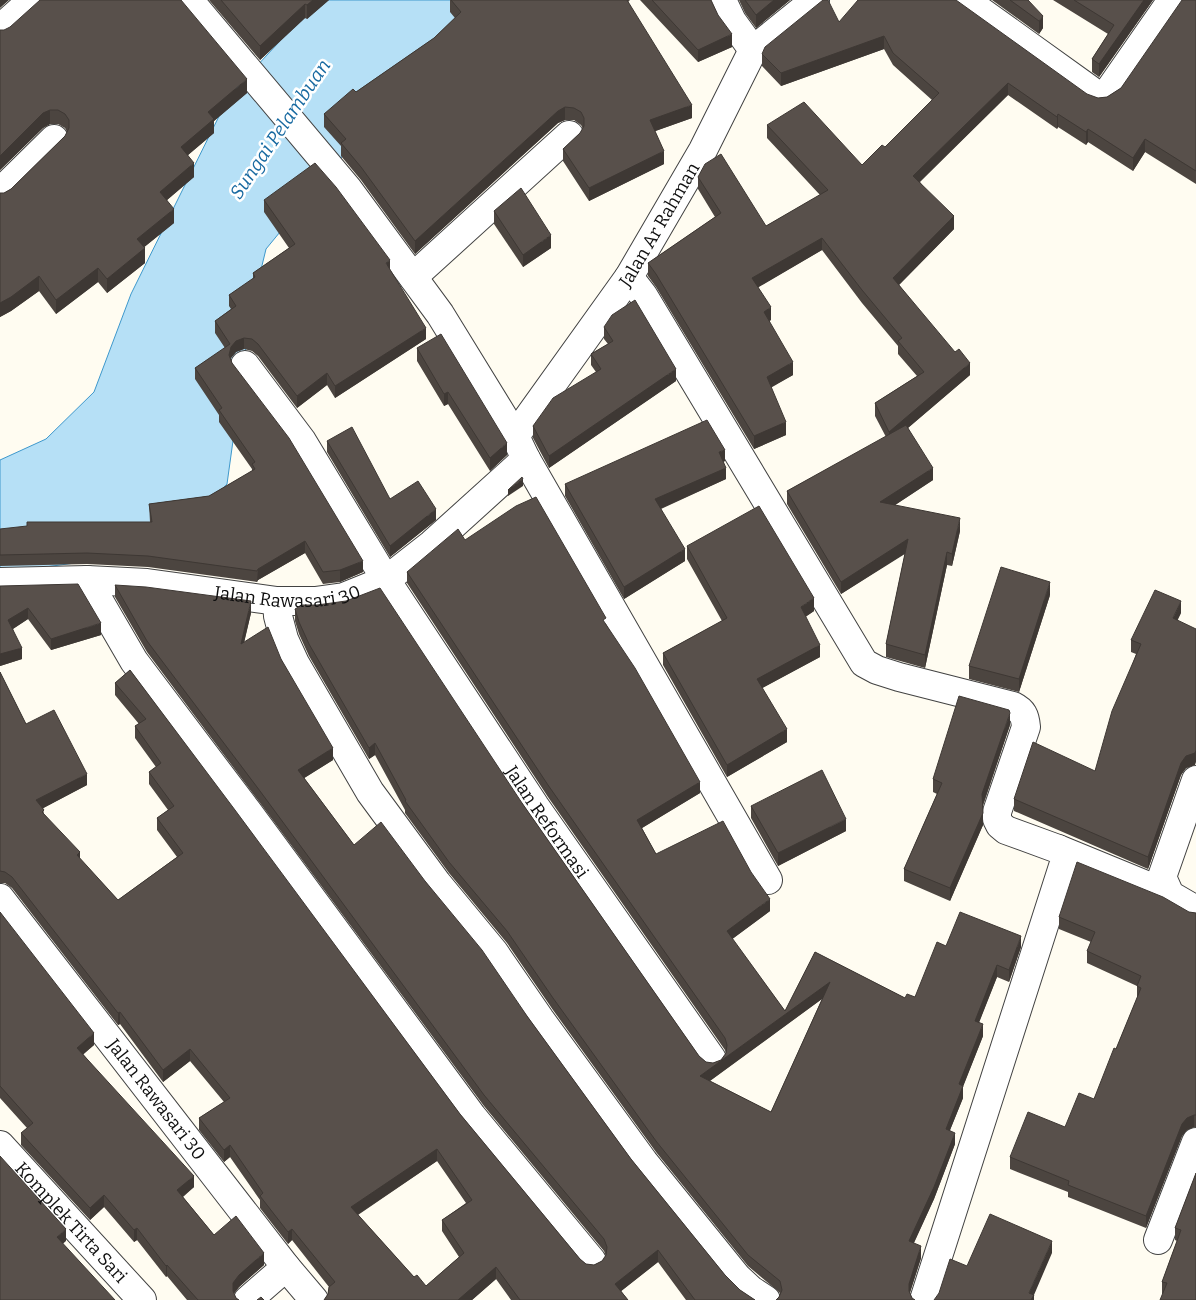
<svg xmlns="http://www.w3.org/2000/svg" width="1196" height="1300" font-family="Bitter,serif">
<style>
.water{fill:#b6e0f6;stroke:#3e98cc}
.lines{fill:none;stroke-linecap:round;stroke-linejoin:round}
.minor-casing{stroke:#424242;stroke-width:30}
.minor{stroke:#fff;stroke-width:28}
.wall{fill:#4c4540;fill-rule:evenodd}
.shaded-wall{fill:#3e3834}
.building{fill:#58504b;stroke:#3e3834;fill-rule:evenodd}
.labels{text-anchor:middle;dominant-baseline:central;stroke-width:5;stroke-linejoin:round;paint-order:stroke}
.street-label{font-size:18px;fill:#0f0f0f;stroke:#fff}
.water-label{font-size:19px;font-style:italic;fill:#186aa1;stroke:#fff}
</style>
<rect width="100%" height="100%" fill="#fffcf1"/>
<!-- water -->
<path class="water" d="M318 0H514L359 136 266 249 251 311 227 484 161 555 90 561 0 573V460L46 439 94 392 131 294 229 96Z"/>
<g class="lines">
<!-- minor casing -->
<g class="minor-casing">
<g id="minor">
<path d="M189 0 348 189 440 314 515 436 526 459 768 880"/>
<path d="M722 0 732 21 753 50"/>
<path d="M965 0 1096 94 1101 95 1108 92 1172 0"/>
<path d="M0 29 32 0"/>
<path d="M0 192 54 139"/>
<path d="M413 277 569 135"/>
<path d="M629 277 643 295 864 663 877 670 899 677 1013 706C1023 711 1025 716 1026 727L997 812V819L1000 825 1006 830 1058 849 1062 853 1065 860 924 1300"/>
<path id="s1" d="M245 365 302 441 386 580 535 806 712 1059"/>
<path id="s2" d="M515 436 629 277 703 150 753 50 815 0"/>
<path d="M87 580 134 661 248 812 472 1116 592 1261"/>
<path id="s3" d="M0 582 87 580 147 583 277 601H315L344 597 386 580 432 544 526 459"/>
<path d="M277 601 278 616 284 639 295 663 370 792 437 883 494 952 540 1019 644 1162 737 1277 751 1290 766 1300"/>
<path d="M1196 780 1162 877 1170 895 1196 910"/>
<path d="M1058 849 1170 895"/>
<path id="s4" d="M0 898 286 1267 314 1300"/>
<path id="s5" d="M0 1145 142 1300"/>
<path d="M1158 1240 1196 1142"/>
<path d="M248 1300 286 1267"/>
</g>
</g>
<!-- minor -->
<use href="#minor" class="minor"/>
</g>
<!-- wall -->
<g class="wall">
<path d="M209 0H329L307 19 305 18 260 60Z"/>
<path d="M450 0H630L628 2 692 118 655 131 664 164 589 201 563 161V149L580 133 583 129 581 125 574 120H565L558 123 415 254 361 180 341 156V146L324 127V114L434 38 455 18 450 12Z"/>
<path d="M640 0H711L732 47 698 62Z"/>
<path d="M739 0H790L756 28 745 13Z"/>
<path d="M992 0H1028L1043 28 1039 34Z"/>
<path d="M1053 0H1153L1099 77 1092 72V59L1108 34Z"/>
<path d="M1196 0V184L1145 152 1133 171 1088 142 1086 145 1058 127 1057 129 1008 95 920 182 954 229 899 285 970 375 908 428 933 480 895 505 960 531 952 566 947 565 925 668 886 657V644L905 553 841 594 787 504V491L886 437 875 416V403L917 376 898 354V346L862 303 822 250 758 287 771 320 769 321 793 375 771 387 786 435 754 449 656 287 648 276V263L715 217 698 189V177L766 226 820 195 767 138V125L862 165 885 147 932 100 893 65 884 49 781 86 762 66V54L839 22 1098 98 1107 97 1121 88Z"/>
<path d="M0 30 247 93 214 121V133L188 155 194 177 167 200 174 223 144 247 145 263 107 293 98 282 56 314 39 291 11 311 0 317V193H4L11 189 65 136 67 132 65 128 58 124H50L43 128 0 170Z"/>
<path d="M264 200 390 270 426 339 335 398 327 385 297 408 258 356 252 351 244 349 236 352 231 358 232 363 363 572 340 582 323 584 305 553 258 580 257 582 148 567 87 564 0 566V529L150 522 149 504 209 496 252 471V469L219 422V415L195 379V368L225 348 215 333V321L231 309 229 306V295L253 279V273L289 248 264 212Z"/>
<path d="M494 211 551 248 523 267 494 224Z"/>
<path d="M604 327 676 381 549 468 533 438V426L596 372 591 365V354L608 344 604 339Z"/>
<path d="M417 348 507 455 490 471 448 404 444 406 417 361Z"/>
<path d="M327 441 390 499 436 520 390 557 327 452Z"/>
<path d="M725 461 723 462 726 479 661 509 685 561 624 599 565 496V484Z"/>
<path d="M465 540 606 624 700 793 642 828 656 854 770 911 732 939 785 1011 815 952 905 998 915 997 946 946 1021 947 1009 982 997 977 979 1022 983 1036 963 1086V1098L950 1130 955 1144 934 1199 914 1243 921 1258 910 1293 912 1298 779 1297 780 1293 748 1266 656 1152 553 1010 507 943 449 873 405 813V810L375 755 369 759 309 656 299 634 295 621V609L522 803 699 1056 706 1062 713 1063 721 1060 726 1054 725 1050 548 797 407 583V572ZM822 999 771 1112 710 1081Z"/>
<path d="M687 546 814 611 805 617 820 657 762 688 787 742 727 777 663 665V653L722 621 687 559Z"/>
<path d="M115 585 251 613 244 642 281 659 333 760 304 778 354 845 425 881 527 1016 631 1159 725 1275 740 1290 755 1300H686L658 1262 621 1291 628 1300H511L496 1279 472 1300H324L328 1294 329 1287 292 1240 288 1244 260 1208V1200L230 1157 224 1162 199 1130V1118L224 1102 190 1061 163 1082 120 1024 118 1025 12 888 5 883H0V672L26 724 87 785 43 808 44 814 80 859 118 900 177 857 157 830V818L168 810 149 784V772L156 767 135 738V726L139 724 115 695V683L130 670 460 1114 580 1259 586 1264 594 1265 602 1261 606 1256 604 1251 484 1106 260 803 147 652 115 597ZM437 1161 466 1203 442 1220V1231L459 1257 426 1286 414 1277 358 1215Z"/>
<path d="M0 586 101 635 51 650 28 619 13 629 22 659 0 666Z"/>
<path d="M1050 595 1019 692 969 679V666Z"/>
<path d="M1181 613 1177 620 1195 765 1186 768 1181 775 1148 869 1014 811V799L1095 771 1136 654 1131 652V640Z"/>
<path d="M1010 725 983 806V825L950 901 904 881V869L937 794 933 792V779Z"/>
<path d="M751 806 846 831 778 866 751 818Z"/>
<path d="M0 912 94 1045 83 1054 194 1187 183 1197 214 1235 264 1265 239 1287 234 1294 236 1298 239 1300H187L167 1276 166 1277 137 1240 134 1242 104 1207 90 1220 21 1145V1133L27 1128 0 1098Z"/>
<path d="M1189 912 1196 913V1127H1194L1187 1130 1182 1136 1146 1228 1068 1197V1192L1010 1169V1157L1065 1127 1094 1099 1116 1049 1137 998V986L1087 963V951L1091 942 1059 929V917Z"/>
<path d="M1196 1173V1300L1162 1294V1282L1177 1241 1175 1240V1228Z"/>
</g>
<!-- shaded-wall -->
<g class="shaded-wall">
<path d="M0 0H9L0 8Z"/>
<path d="M313 0H329L307 19V5Z"/>
<path d="M774 0H790L756 28V15Z"/>
<path d="M1144 0H1153L1099 77V64Z"/>
<path d="M305 4V18L260 60V46Z"/>
<path d="M1043 16V28L1039 34V21Z"/>
<path d="M732 34V47L698 62V50Z"/>
<path d="M884 36V49L781 86V73Z"/>
<path d="M247 79V93L214 121V133L181 161V147L208 112Z"/>
<path d="M1008 83V95L913 188V176Z"/>
<path d="M692 105V118L650 133V120Z"/>
<path d="M565 107V120L558 123 415 254V241L558 111Z"/>
<path d="M50 110V124L43 128 0 170V156L43 113Z"/>
<path d="M1058 114V127L1057 129V117Z"/>
<path d="M1088 129V142L1086 145V132Z"/>
<path d="M1145 139V152L1133 171V158Z"/>
<path d="M664 151V164L589 201V188Z"/>
<path d="M194 163V177L160 206V192Z"/>
<path d="M174 209V223L137 253V239Z"/>
<path d="M954 216V229L893 291V278Z"/>
<path d="M551 235V248L523 267V255Z"/>
<path d="M822 238V250L752 291V278Z"/>
<path d="M145 248V263L107 293V279Z"/>
<path d="M390 260V272L386 263Z"/>
<path d="M98 268V282L56 314V300Z"/>
<path d="M39 276V291L11 311 0 317V303Z"/>
<path d="M771 307V320L764 324V312Z"/>
<path d="M426 328V339L335 398V386Z"/>
<path d="M244 338V349L236 352 231 358 229 355 231 347 236 341Z"/>
<path d="M793 362V375L767 390V377Z"/>
<path d="M970 363V375L889 444V432Z"/>
<path d="M676 369V381L549 468V456Z"/>
<path d="M327 373V385L297 408V396Z"/>
<path d="M448 392V404L444 406V394Z"/>
<path d="M786 422V435L754 449V436Z"/>
<path d="M507 443V455L490 471V458Z"/>
<path d="M725 450V461L719 464V452Z"/>
<path d="M726 468V479L655 511V499Z"/>
<path d="M933 468V480L880 515V502Z"/>
<path d="M523 479V486L508 496V490Z"/>
<path d="M436 509V520L390 557V546Z"/>
<path d="M960 518V531L952 566V554Z"/>
<path d="M908 539V552L841 594V582Z"/>
<path d="M305 541V553L258 580 257 582 258 569Z"/>
<path d="M685 549V561L624 599V587Z"/>
<path d="M947 552V565L925 668V655Z"/>
<path d="M363 561V572L340 582V570Z"/>
<path d="M1050 582V595L1019 692V679Z"/>
<path d="M814 598V611L801 620V607Z"/>
<path d="M251 601V613L241 656V644Z"/>
<path d="M1181 601V613L1173 630V618Z"/>
<path d="M28 608V619L8 632V620Z"/>
<path d="M101 623V635L51 650V639Z"/>
<path d="M820 645V657L757 691V679Z"/>
<path d="M22 648V659L0 666V654Z"/>
<path d="M1010 713V725L982 807V794Z"/>
<path d="M787 729V742L727 777V765Z"/>
<path d="M375 743V755L369 759V748Z"/>
<path d="M333 748V760L298 782V770Z"/>
<path d="M1196 750V762L1195 765 1186 768 1181 775 1148 869V857L1181 763 1186 756Z"/>
<path d="M87 774V785L36 812V800Z"/>
<path d="M700 782V793L637 831V820Z"/>
<path d="M983 813V825L950 901V888Z"/>
<path d="M846 819V831L778 866V853Z"/>
<path d="M80 852V863L77 855Z"/>
<path d="M770 899V911L727 943V931Z"/>
<path d="M1021 936V947L1009 982V970Z"/>
<path d="M997 965V977L975 1033V1021Z"/>
<path d="M830 982V993L700 1088V1076Z"/>
<path d="M120 1012V1024L118 1025V1013Z"/>
<path d="M983 1024V1036L961 1092 963 1086V1098L946 1140V1129L959 1084Z"/>
<path d="M94 1033V1045L77 1060V1048Z"/>
<path d="M190 1049V1061L163 1082V1070Z"/>
<path d="M1194 1115V1127L1187 1130 1182 1136 1146 1228V1216L1182 1124 1187 1118Z"/>
<path d="M955 1133V1144L934 1199 909 1253V1241Z"/>
<path d="M230 1145V1157L224 1162V1150Z"/>
<path d="M437 1149V1161L351 1219V1207Z"/>
<path d="M194 1176V1187L177 1201V1190Z"/>
<path d="M104 1195V1207L90 1220V1208Z"/>
<path d="M137 1228V1240L134 1242V1230Z"/>
<path d="M66 1229V1241L57 1249V1237Z"/>
<path d="M292 1229V1240L288 1244V1232Z"/>
<path d="M1052 1241V1253L1034 1295V1300H1029V1293Z"/>
<path d="M921 1246V1258L909 1295V1300V1284Z"/>
<path d="M658 1250V1262L615 1296V1284Z"/>
<path d="M264 1253V1265L239 1287 233 1294V1283L239 1275Z"/>
<path d="M167 1265V1276L166 1277V1266Z"/>
<path d="M496 1267V1279L472 1300H458Z"/>
</g>
<!-- building -->
<g class="building">
<path d="M40 0H181L247 79 208 112 214 119 181 147 194 163 160 192 174 209 137 239 145 248 107 279 98 268 56 300 39 276 11 297 0 303V193H4L11 189 65 136 69 128V120L65 114 58 110H50L43 113 0 156V30H4L10 27Z"/>
<path d="M221 0H313L307 5 305 4 260 46Z"/>
<path d="M451 0H627L692 105 650 120 664 151 589 188 563 149 580 133 584 126V118L581 112 574 108 565 107 558 111 415 241 361 167 341 143 346 139 324 114 353 89 356 92 434 38 461 12Z"/>
<path d="M652 0H711L718 15 732 34 698 50Z"/>
<path d="M745 0H774L756 15Z"/>
<path d="M823 0H828L839 22 858 0H956L1087 94 1098 98 1107 97 1121 88 1182 0H1196V171L1145 139 1133 158 1088 129 1086 132 1058 114 1057 117 1008 83 913 176 954 216 893 278 955 352 959 349 970 363 889 432 875 403 924 372 898 341 902 338 862 290 822 238 752 278 771 307 764 312 793 362 767 377 786 422 754 436 656 274 648 263 721 213 698 177 705 164 721 154 766 226 828 190 767 125 804 102 862 165 882 145 885 147 939 93 893 53 884 36 781 73 762 54 765 47Z"/>
<path d="M1010 0H1028L1043 16 1039 21Z"/>
<path d="M1074 0H1144L1099 64 1092 59 1114 25Z"/>
<path d="M315 163 336 187 390 260 386 263 426 328 335 386 327 373 297 396 258 344 252 339 244 338 236 341 231 347 229 355 232 363 289 438 363 561 340 570 323 572 305 541 258 569 257 571 148 556 87 553 0 555V529L27 526V522H152L149 504 209 496 255 469 252 464 255 462 219 410 222 408 195 368 230 344 215 321 236 306 229 295 255 277 253 273 295 244 264 200Z"/>
<path d="M521 188 551 235 523 255 494 211Z"/>
<path d="M635 300 676 369 549 456 533 426 553 398 601 369 591 354 613 341 604 327 612 315Z"/>
<path d="M441 334 507 443 490 458 448 392 444 394 417 348Z"/>
<path d="M707 420 725 450 719 452 726 468 655 499 685 549 624 587 565 484Z"/>
<path d="M906 425 933 468 880 502 960 518 952 554 947 552 925 655 886 644 908 539 841 582 787 491Z"/>
<path d="M352 427 390 499 418 481 436 509 390 546 327 441Z"/>
<path d="M522 477 523 479 508 490Z"/>
<path d="M536 497 606 618 603 620 635 668 700 782 637 820 656 854 723 821 751 872 770 899 727 931 785 1011 815 952 905 998 907 994 915 997 937 942 946 946 960 912 1021 936 1009 970 997 965 975 1021 983 1024 959 1084 963 1086 946 1129 955 1133 934 1187 909 1241 921 1246 909 1284V1291L912 1298 915 1300H776L779 1297 782 1290 780 1281 748 1255 656 1141 553 998 507 931 449 862 405 801 406 800 375 743 369 748 309 644 299 622 295 609 302 605H317L346 601 380 588 522 803 699 1056 706 1062 713 1063 721 1060 726 1053 727 1045 725 1038 548 785 407 572 458 529 465 540 516 506ZM830 982 771 1112 700 1076Z"/>
<path d="M759 506 814 598 801 607 820 645 757 679 787 729 727 765 663 653 727 618 687 546Z"/>
<path d="M1001 567 1050 582 1019 679 969 666Z"/>
<path d="M78 584 101 623 51 639 28 608 8 620 22 648 0 654V586Z"/>
<path d="M115 585 146 587 251 601 241 644 268 627 281 659 333 748 298 770 354 845 381 822 425 881 482 950 527 1016 631 1159 725 1275 740 1290 755 1300H695L658 1250 615 1284 628 1300H520L496 1267 458 1300H324L328 1294 329 1287 335 1282 292 1229 288 1232 260 1196 263 1193 230 1145 224 1150 199 1118 230 1098 190 1049 163 1070 120 1012 118 1013 12 877 5 872 0 871V672L26 724 54 710 87 774 36 800 44 810 42 812 80 852 77 855 118 900 183 853 157 818 174 806 149 772 161 763 135 726 146 719 115 683 130 670 235 810 460 1114 580 1259 586 1264 594 1265 602 1261 606 1255 607 1247 604 1239 484 1095 260 791 147 641ZM437 1149 472 1200 442 1220 464 1253 426 1286 417 1275 414 1277 351 1207Z"/>
<path d="M1155 590 1181 601 1173 618 1196 629V750L1195 753 1186 756 1181 763 1148 857 1014 799 1033 742 1095 771 1112 711 1141 644 1131 640Z"/>
<path d="M959 696 1009 710 1010 713 982 794 983 813 950 888 904 869 942 783 933 779Z"/>
<path d="M822 770 846 819 778 853 751 806Z"/>
<path d="M1077 862 1163 897 1189 912 1196 913V1115H1194L1187 1118 1182 1124 1146 1216 1068 1185 1069 1181 1010 1157 1028 1112 1065 1127 1079 1093 1094 1099 1114 1048 1116 1049 1141 988 1137 986 1141 976 1087 951 1095 932 1059 917Z"/>
<path d="M0 912 94 1033 77 1048 194 1176 177 1190 214 1235 236 1216 264 1253 239 1275 233 1283V1291L236 1298 239 1300H198L167 1265 166 1266 137 1228 134 1230 104 1195 90 1208 21 1133 33 1123 0 1086Z"/>
<path d="M0 1156 66 1229 57 1237 115 1300H0Z"/>
<path d="M1196 1173V1300H1160L1167 1283 1162 1282 1181 1230 1175 1228Z"/>
<path d="M990 1214 1052 1241 1029 1293 1034 1295 1031 1300H934L939 1293 950 1259 967 1266Z"/>
<path d="M261 1297 264 1300H257Z"/>
</g>
<g class="labels">
<!-- street labels -->
<g class="street-label">
<text stroke="none"><textPath href="#s2" startOffset="256">Jalan Ar Rahman</textPath></text>
<text stroke="none"><textPath href="#s3" startOffset="289">Jalan Rawasari 30</textPath></text>
<text stroke="none"><textPath href="#s1" startOffset="548">Jalan Reformasi</textPath></text>
<text stroke="none"><textPath href="#s4" startOffset="255">Jalan Rawasari 30</textPath></text>
<text stroke="none"><textPath href="#s5" startOffset="105">Komplek Tirta Sari</textPath></text>
</g>
<!-- water labels -->
<g class="water-label">
<text transform="translate(280 129) rotate(-56)">Sungai Pelambuan</text>
</g>
</g>
</svg>
